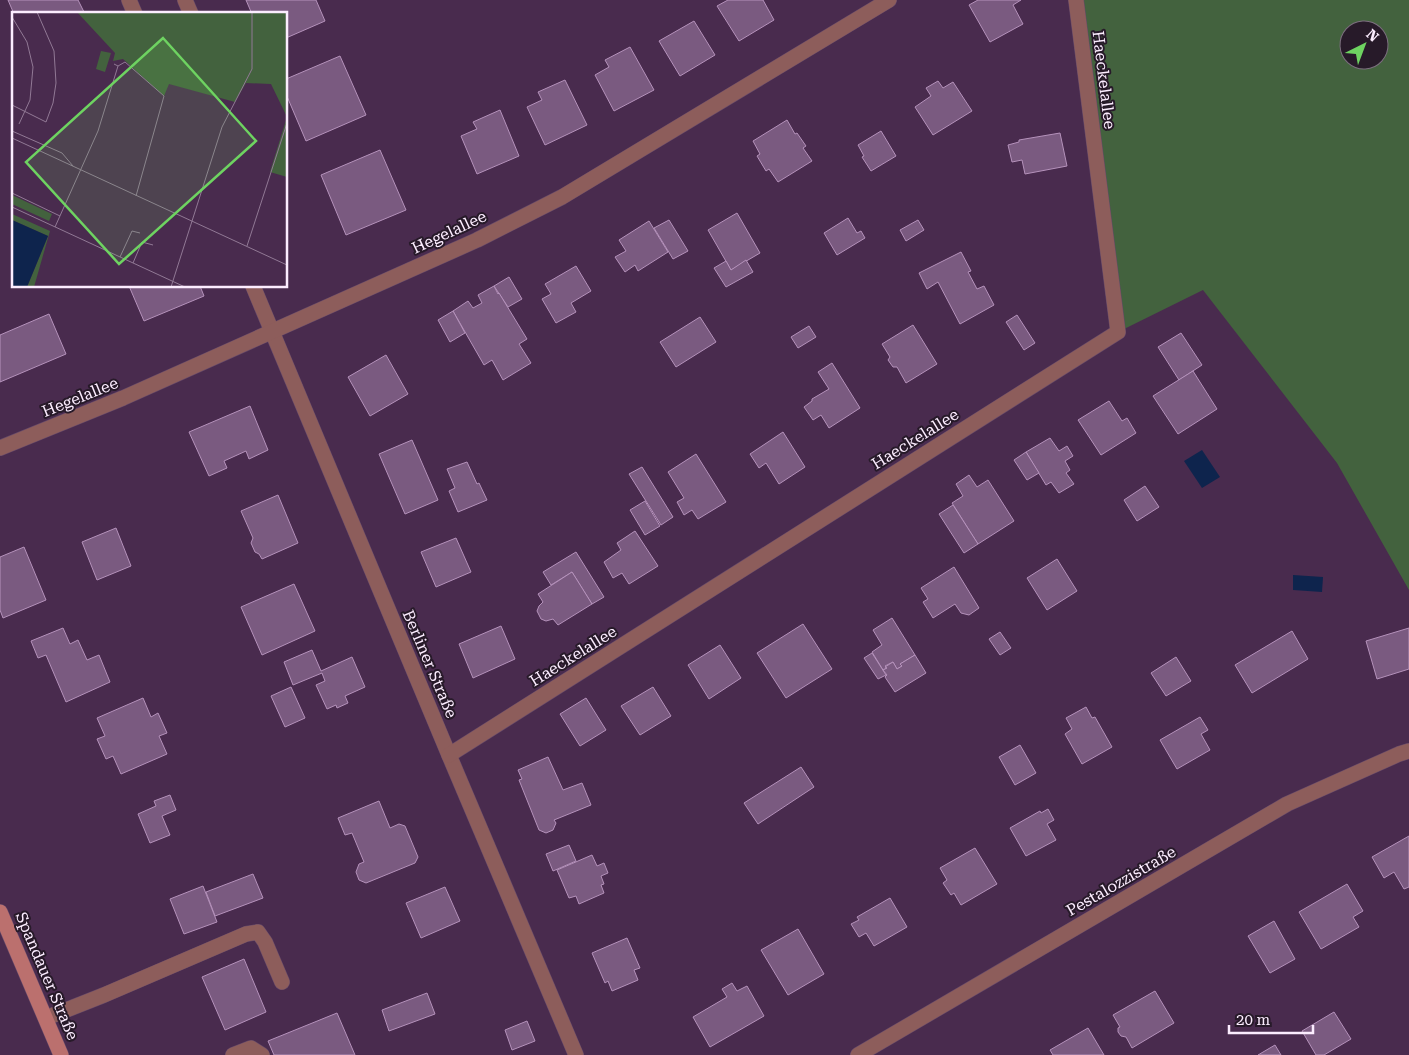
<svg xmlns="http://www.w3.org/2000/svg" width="1409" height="1055" font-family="'Roboto Serif',serif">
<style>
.green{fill:#43623e;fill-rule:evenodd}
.water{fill:#0e244d}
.building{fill:#7a5a80;stroke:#b592bb}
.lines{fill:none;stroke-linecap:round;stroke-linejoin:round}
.lane-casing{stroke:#664a6a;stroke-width:16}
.street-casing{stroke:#664a6a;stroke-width:16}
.secondary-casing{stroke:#664a6a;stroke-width:16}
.lane{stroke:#8d5d5b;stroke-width:15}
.street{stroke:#8d5d5b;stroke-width:15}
.secondary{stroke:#bb706e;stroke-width:15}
.labels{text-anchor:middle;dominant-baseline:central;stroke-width:4;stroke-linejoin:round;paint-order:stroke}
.street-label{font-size:16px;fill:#fcedff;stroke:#271a29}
.inset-road{fill:none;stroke:#917995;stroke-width:1}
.view{fill:#6ed361;fill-opacity:0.15;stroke:#6ed361;stroke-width:2.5}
.inset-edge{fill:none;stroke:#fcedff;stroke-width:2.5}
</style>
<rect width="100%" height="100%" fill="#492b4e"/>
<!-- green -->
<path class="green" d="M1081 0H1409V590L1337 463 1203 290 1118 332ZM1349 30H1379V60H1349Z"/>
<!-- water -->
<g class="water">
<path d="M1202 450 1220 477 1202 488 1184 461Z"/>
<path d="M1293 575 1323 577 1322 592 1293 590Z"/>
</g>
<!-- building -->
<g class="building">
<path d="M8 0H78L84 12 14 14Z"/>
<path d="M246 0H316L325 21 286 38V14H252Z"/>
<path d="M728 0H763L774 20 739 41 717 6Z"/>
<path d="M978 0H1021L1013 5 1023 24 990 42 969 5Z"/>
<path d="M694 21 715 55 680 76 659 41Z"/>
<path d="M630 47 654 90 614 111 595 75 609 67 605 60Z"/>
<path d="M340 56 366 115 306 141 286 94V79Z"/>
<path d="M565 80 587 125 545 145 527 107 542 100 538 92Z"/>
<path d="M938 81 943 88 953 82 972 111 933 135 915 107 931 96 926 88Z"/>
<path d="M500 110 519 156 477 174 461 136 477 129 473 122Z"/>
<path d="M787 120 795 134 797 133 806 146 803 148 812 161 778 182 769 169 766 171 757 156 760 154 753 141Z"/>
<path d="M881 131 896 156 871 171 862 157 864 156 858 145Z"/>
<path d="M1060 133 1067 166 1025 174 1022 160 1012 162 1008 145 1019 142V140Z"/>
<path d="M380 150 406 210 346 235 321 175Z"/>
<path d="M737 213 760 253 731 270 708 230Z"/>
<path d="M848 218 857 233 861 231 865 238 837 255 824 233Z"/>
<path d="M669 220 688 251 673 259 654 228Z"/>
<path d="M918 220 924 230 906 241 900 230Z"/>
<path d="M649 221 668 252 638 271 635 265 625 272 615 257 626 251 619 240Z"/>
<path d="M961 252 971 271 968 272 977 289 984 286 994 305 960 324 938 282 927 289 919 273Z"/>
<path d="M746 260 753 272 726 287 714 268 726 261 731 270Z"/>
<path d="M576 266 591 291 571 303 576 312 556 323 542 299 551 294 545 284Z"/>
<path d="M509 277 522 299 508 307 494 286Z"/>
<path d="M129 286H200L204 296 144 321Z"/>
<path d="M494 286 498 294 499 293 527 339 519 344 531 363 503 380 492 360 484 365 453 311 468 301 473 308 482 303 478 295Z"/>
<path d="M453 311 465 333 450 342 438 320Z"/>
<path d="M49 314 66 354 0 382V335Z"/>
<path d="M1017 315 1035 343 1024 350 1006 322Z"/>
<path d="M700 317 716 342 676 367 660 342Z"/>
<path d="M913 325 937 364 906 383 897 367H893L888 360 890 357 882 344Z"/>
<path d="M809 326 816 337 798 348 791 337Z"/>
<path d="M1181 333 1202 365 1179 380 1158 347Z"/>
<path d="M386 355 408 394 370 416 348 377Z"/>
<path d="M832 363 860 408 829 428 821 415 813 420 804 407 812 401V399L829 389 818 372Z"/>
<path d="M1193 371 1217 409 1178 434 1153 396Z"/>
<path d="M1109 401 1122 421 1127 418 1136 433 1101 455 1078 420Z"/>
<path d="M250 406 268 450 249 459 246 451 224 461 227 468 209 476 189 432Z"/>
<path d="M783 432 805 467 779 484 766 463 759 468 750 454Z"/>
<path d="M1050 438 1059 451 1067 446 1073 456 1065 461 1070 470 1066 473 1074 484 1059 493 1051 482 1046 485 1026 452Z"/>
<path d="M412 440 438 500 405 514 379 454Z"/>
<path d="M1026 452 1039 473 1027 480 1014 460Z"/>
<path d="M696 454 726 502 698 519 692 510 684 515 677 502 684 498 668 472Z"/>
<path d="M467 462 477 484 479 483 487 500 458 512 449 491 455 488 447 469Z"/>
<path d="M642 467 673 517 661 525 629 474Z"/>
<path d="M969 475 977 487 988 480 1014 521 978 544 952 503 963 496 956 484Z"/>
<path d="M1145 486 1159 507 1137 521 1124 500Z"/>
<path d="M278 495 298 543 262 559 259 554 255 552 251 543 253 538 241 511Z"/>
<path d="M645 501 660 526 645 535 630 510Z"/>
<path d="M953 505 978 544 964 553 939 514Z"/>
<path d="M116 528 131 566 97 580 82 542Z"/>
<path d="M635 531 658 566 629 584 622 573 613 578 604 562 621 550 617 543Z"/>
<path d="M456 538 471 572 436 587 421 552Z"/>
<path d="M24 547 46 600 3 618 0 610V557Z"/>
<path d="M576 552 604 597 592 604 572 572 551 585 543 572Z"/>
<path d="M1057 559 1077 591 1047 610 1027 578Z"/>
<path d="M954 567 979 608 969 615 961 613 955 604 933 618 923 602 928 599 921 588Z"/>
<path d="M572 572 592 604 558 625 553 619 546 621 541 619 537 611 539 606 543 602 538 594Z"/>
<path d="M294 584 315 631 262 655 241 607Z"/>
<path d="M892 618 915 655 900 664 902 666 897 669 893 662 885 666 887 668 883 670 872 652 882 645 873 630Z"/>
<path d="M803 624 832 669 786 698 757 653Z"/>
<path d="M501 626 515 659 473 678 459 644Z"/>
<path d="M63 628 70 644 78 640 87 660 99 655 110 682 66 702 46 655 38 658 31 641Z"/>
<path d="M1409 628V669L1377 679 1366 641Z"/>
<path d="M1292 631 1308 659 1252 693 1235 665Z"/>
<path d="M1000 632 1011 648 1000 655 989 639Z"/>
<path d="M720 645 741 678 709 699 688 665Z"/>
<path d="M312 650 321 671 352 657 365 687 345 696 348 703 337 708 336 705 327 709 316 685 325 681 322 673 293 685 284 662Z"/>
<path d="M872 653 886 675 878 679 864 658Z"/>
<path d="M915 655 926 673 895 692 885 677 887 675 883 670 887 668 885 667 893 662 897 669 902 666 900 664Z"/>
<path d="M1176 657 1191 681 1166 696 1151 673Z"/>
<path d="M291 687 305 718 285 727 271 696Z"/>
<path d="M653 687 671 716 640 735 621 706Z"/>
<path d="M143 698 151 717 158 713 167 733 159 736 167 754 121 774 113 756 106 759 97 739 105 736 97 718Z"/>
<path d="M586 698 606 730 580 746 560 714Z"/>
<path d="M1086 707 1092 718 1095 717 1112 747 1082 764 1065 734 1072 729 1066 718Z"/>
<path d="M1200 717 1208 730 1201 734 1210 750 1177 769 1160 740Z"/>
<path d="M1020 745 1036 773 1015 785 999 757Z"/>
<path d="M548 757 563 790 582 783 591 805 554 820 556 823 553 830 546 833 539 830 519 780 522 779 518 770Z"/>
<path d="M801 767 814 787 758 824 744 803Z"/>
<path d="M170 795 176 810 162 816 170 835 150 843 138 814 156 806 154 801Z"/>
<path d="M379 801 390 828 399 824 405 826 418 857 415 863 366 883 359 880 356 872 359 864 364 862 352 833 345 835 338 818Z"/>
<path d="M1048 809 1054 820 1047 824 1056 840 1026 856 1010 828 1040 811 1041 813Z"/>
<path d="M1409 836V887L1404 889 1394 872 1384 878 1372 857Z"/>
<path d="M569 845 576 861 553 871 546 854Z"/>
<path d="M975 848 997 884 961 905 954 893 951 895 943 883 947 880 940 868Z"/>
<path d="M592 855 597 866 604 863 608 873 601 876 604 884 601 885 604 893 579 904 576 896 569 898 557 870Z"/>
<path d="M253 874 263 898 215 916 206 892Z"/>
<path d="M1347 884 1363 911 1353 917 1359 927 1321 949 1299 912Z"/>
<path d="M203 886 217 922 184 934 170 899Z"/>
<path d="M445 887 460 921 421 938 406 903Z"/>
<path d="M890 898 907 927 874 946 866 933 859 937 851 924 859 920 857 917Z"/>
<path d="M1274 921 1295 959 1270 973 1248 936Z"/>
<path d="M798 929 824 974 788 995 761 950Z"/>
<path d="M627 938 640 968 634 970 638 980 612 991 608 981 605 983 592 953Z"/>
<path d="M244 959 266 1012 225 1030 202 977Z"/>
<path d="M732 983 737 991 747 986 764 1016 710 1047 693 1017 727 997 722 989Z"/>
<path d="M1155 991 1174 1023 1132 1048 1126 1037 1121 1036 1118 1032V1028L1120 1027 1113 1015Z"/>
<path d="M427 993 435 1014 389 1031 382 1010Z"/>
<path d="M1334 1012 1351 1039 1324 1055H1316L1302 1031Z"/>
<path d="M337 1013 355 1055H274L268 1041Z"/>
<path d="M527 1021 535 1041 512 1050 505 1030Z"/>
<path d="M1088 1028 1104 1055H1053L1050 1050Z"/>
<path d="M1275 1045 1281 1055H1258Z"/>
</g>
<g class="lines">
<!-- lane casing -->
<g class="lane-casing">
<g id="lane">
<path d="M46 1018 104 995 246 934 258 932 265 942 282 982"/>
<path d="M233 1055 251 1048 262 1055"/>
</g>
</g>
<!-- street casing -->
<g class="street-casing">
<g id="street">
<path d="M129 0 135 14"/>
<path d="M185 0 191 14"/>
<path d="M253 286 449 755 576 1055"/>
<path d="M0 448 123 398 477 240 562 197 889 0"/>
<path d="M449 755 1118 332 1076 0"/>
<path d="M858 1055 1287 804 1399 754 1409 751"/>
</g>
</g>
<!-- secondary casing -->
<g class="secondary-casing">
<path id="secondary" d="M0 912 61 1055"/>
</g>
<!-- lane -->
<use href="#lane" class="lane"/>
<!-- street -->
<use href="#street" class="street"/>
<!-- secondary -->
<use href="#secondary" class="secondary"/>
</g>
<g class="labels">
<!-- street labels -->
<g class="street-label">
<text transform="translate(1104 80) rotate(83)">Haeckelallee</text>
<text transform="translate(449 232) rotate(-25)">Hegelallee</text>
<text transform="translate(80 397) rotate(-22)">Hegelallee</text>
<text transform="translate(915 439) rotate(-32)">Haeckelallee</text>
<text transform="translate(573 656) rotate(-32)">Haeckelallee</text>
<text transform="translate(430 664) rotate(67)">Berliner Straße</text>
<text transform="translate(1121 881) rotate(-30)">Pestalozzistraße</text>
<text transform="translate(47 976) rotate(67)">Spandauer Straße</text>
</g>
</g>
<!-- overview -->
<g transform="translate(12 12)">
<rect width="275" height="275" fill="#492b4e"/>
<path d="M65 0H275V165L258 160 275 105 259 72 234 71 223 90 157 72 152 84 111 47 101 49 103 41ZM89 39 99 41 93 60 84 57ZM0 183 40 202 37 209 0 192ZM0 202 38 219 22 275H15L36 224 0 208Z" fill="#43623e"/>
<path d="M0 208 36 224 15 275H0Z" fill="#0e244d"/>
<path class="inset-road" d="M0 5 15 30 21 55 18 88 7 112M106 54 113 50 152 84 124 184M0 93 34 110 41 91 44 71 42 39 25 0M0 119 50 141 61 154M0 126 275 253M0 181 48 204M0 195 173 275M43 215 86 119 106 54 102 52M235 234 275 111M108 245 120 219 128 221M121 251 130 230 141 233M159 275 210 115 240 57V0"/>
<path class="view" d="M151 26 244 129 107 252 14 150Z"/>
<rect width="275" height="275" class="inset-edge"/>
</g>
<!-- north arrow -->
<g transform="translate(1364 45) rotate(42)"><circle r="24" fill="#271a29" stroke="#7c6e7f"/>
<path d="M0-4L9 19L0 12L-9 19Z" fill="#6ed361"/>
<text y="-8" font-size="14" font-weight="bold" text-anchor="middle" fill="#fcedff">N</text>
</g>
<!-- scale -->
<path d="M1229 1025v8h84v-8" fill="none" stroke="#fcedff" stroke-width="2.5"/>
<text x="1236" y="1025" font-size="15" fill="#fcedff" stroke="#271a29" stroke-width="4" paint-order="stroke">20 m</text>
</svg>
